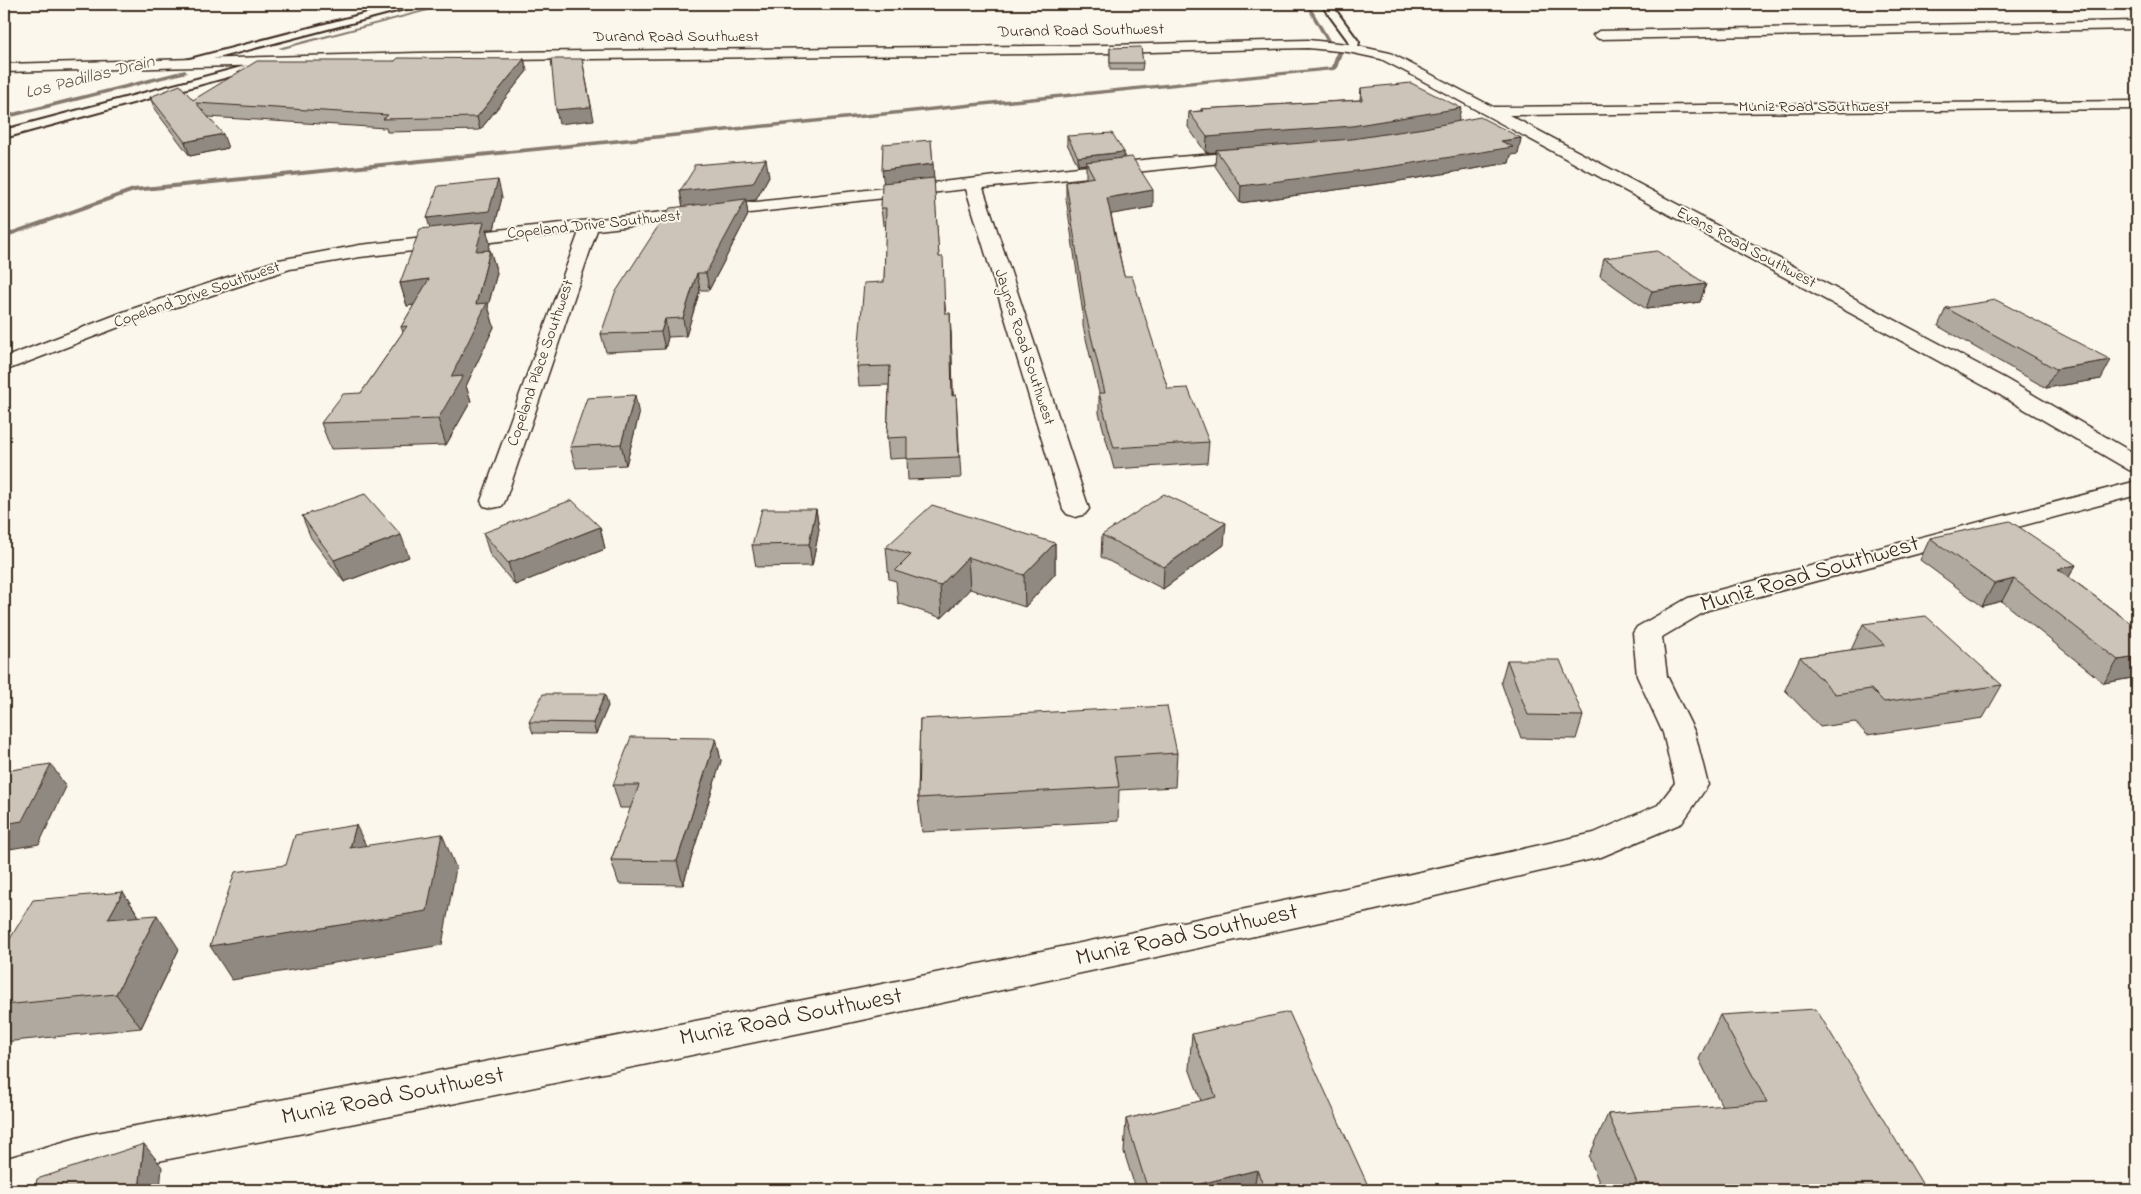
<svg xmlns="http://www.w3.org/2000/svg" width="2141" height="1194" font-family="'Indie Flower',sans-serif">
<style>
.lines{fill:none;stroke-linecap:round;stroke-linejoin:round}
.stream{fill:#85796d;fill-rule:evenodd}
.lane-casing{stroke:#3b2a1e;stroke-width:4}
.street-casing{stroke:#3b2a1e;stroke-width:3}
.lane{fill:#fbf7ec;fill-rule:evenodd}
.street{fill:#fbf7ec;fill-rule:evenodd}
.wall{fill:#afa99f;stroke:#3b2a1e}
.shaded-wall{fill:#8f8982;stroke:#3b2a1e}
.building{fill:#ccc4b9;stroke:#3b2a1e}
.labels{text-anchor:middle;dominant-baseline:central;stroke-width:4;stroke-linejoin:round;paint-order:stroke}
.far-street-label{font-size:16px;fill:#3b2a1e;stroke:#fbf7ec}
.far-water-label{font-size:18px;font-style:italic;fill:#605246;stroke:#fbf7ec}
.near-street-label{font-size:24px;fill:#3b2a1e;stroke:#fbf7ec}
</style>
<rect width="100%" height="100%" fill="#fbf7ec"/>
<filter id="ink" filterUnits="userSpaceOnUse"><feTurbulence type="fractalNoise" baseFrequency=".02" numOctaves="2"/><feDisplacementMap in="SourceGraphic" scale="10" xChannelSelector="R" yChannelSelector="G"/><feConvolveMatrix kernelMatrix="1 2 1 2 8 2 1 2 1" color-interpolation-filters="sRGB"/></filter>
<g filter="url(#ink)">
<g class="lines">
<!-- stream -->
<g class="stream">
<path d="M447 4H454L283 49 278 48Z"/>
<path d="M1305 4H1309L1331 42 1326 41Z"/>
<path d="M1339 51 1342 53 1337 68 1334 70 134 192 4 238V234L133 188 1332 67 1336 53Z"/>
<path d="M185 70 187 73 4 119V115Z"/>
</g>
<!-- lane casing -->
<g class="lane-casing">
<g id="lane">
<path d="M402 4H418L416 6 186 66 180 63 182 61Z"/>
<path d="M1321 4H1331L1359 42 1357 51H1349V42Z"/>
<path d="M268 60 272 61 274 63 272 65 4 138V130Z"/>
</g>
</g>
<!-- street casing -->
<g class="street-casing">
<g id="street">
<path d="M2137 21V29L1599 39 1593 35 1599 31Z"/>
<path d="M1308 40 1348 44 1390 53 1493 107 2137 101V109L1509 115 2004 378 2137 455V472L2129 470 1988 388 1414 76 1381 59 1348 52 1308 48 1111 53 418 61 4 72V64L418 53 1111 45Z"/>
<path d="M1253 151 1259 153 1261 156 1259 159 983 188 1089 509 1085 514 1076 517 1067 514 1063 509 966 189 597 230 505 501 502 506 493 508 484 506 481 501 579 232 360 257 290 269 140 319 4 371V358L126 311 279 260 360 245 1152 159Z"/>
<path d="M2137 481V495L1708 610 1662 637 1667 676 1695 733 1708 785 1682 823 1601 857 1371 911 829 1027 407 1113 91 1174 35 1190H4V1159L91 1134 407 1077 829 995 1371 883 1594 833 1658 805 1675 783 1663 733 1637 676 1633 633 1637 627 1688 598Z"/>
</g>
</g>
<!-- lane -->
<use href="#lane" class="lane"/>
<!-- street -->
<use href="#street" class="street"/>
</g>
<!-- wall -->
<g class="wall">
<path d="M1110 48 1143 63 1142 70H1110Z"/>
<path d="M524 59 527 71 480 130 387 132 386 128 208 117 228 148 190 156 155 110 150 97 193 100 395 61Z"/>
<path d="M1361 88 1459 121 1521 138 1518 154 1511 155 1509 163 1393 182 1240 203 1215 166 1216 152 1206 153 1188 127 1189 112 1201 111V109L1360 100Z"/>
<path d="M1067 136 1124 152V158L1153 207 1111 214 1124 276 1168 389 1209 442 1207 463 1114 469 1099 413V393L1083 326V314L1066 198V182L1086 179V164L1078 165 1067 144Z"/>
<path d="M931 140 939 257 946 313 951 332 953 396 956 395 961 478 908 480 907 458 889 459 887 438 889 385 859 386 857 367 884 282 886 225H883L881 208 884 183Z"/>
<path d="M769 176 756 200 746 201 748 215 709 290H700L686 336 668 337 665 349 606 352 601 334 683 206 680 191Z"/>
<path d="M502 197 494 229H486L490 244 488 250H490L497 273 488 306 494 327 466 386 471 401 446 445 331 449 321 423 361 393 403 332 401 327 414 305 407 306 400 283 430 228Z"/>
<path d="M1604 258 1706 284 1700 302 1646 309 1600 276Z"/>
<path d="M1946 308 2101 379 2046 388 1938 326Z"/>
<path d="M639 415 626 465 576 468 570 447Z"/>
<path d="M816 509 819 530 812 566 756 567 752 545Z"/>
<path d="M302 516 409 557 344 582 311 538Z"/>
<path d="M600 527 605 549 515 585 490 555 483 533Z"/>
<path d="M1102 535 1224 545 1163 589 1101 557Z"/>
<path d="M1930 538 2076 565 2069 577 2137 628V677L2104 683 2002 601 1982 606 1920 560Z"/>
<path d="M1055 543V574L1025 607 970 589 942 618 898 603 896 581 889 579 886 547Z"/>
<path d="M1863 624 2002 685 1983 718 1867 735 1855 722 1820 727 1785 690 1800 657 1851 650Z"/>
<path d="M1507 660 1583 716 1576 739 1521 738 1501 682Z"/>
<path d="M608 706 596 734 533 733 529 722Z"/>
<path d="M920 719 1177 753 1175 787 1119 790 1118 821 922 832 918 798Z"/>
<path d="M716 738 721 761 683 885 619 884 611 860 631 808H620L613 785Z"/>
<path d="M123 892 139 916 179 949 141 1028 4 1042V949Z"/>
<path d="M1720 1015 1926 1190H1602L1589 1157 1608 1114 1722 1106 1699 1059Z"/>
<path d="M1192 1034 1370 1190H1136L1124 1152 1126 1119 1201 1101 1189 1068Z"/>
</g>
<!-- shaded-wall -->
<g class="shaded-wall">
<path d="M524 59 527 71 480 130 477 117Z"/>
<path d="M582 59 594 120 559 124 556 110Z"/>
<path d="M1461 108 1458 123 1350 141 1216 150V152L1206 153 1207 137Z"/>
<path d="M223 134 228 148 190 156 185 142Z"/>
<path d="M1521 138 1518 154 1511 155 1509 163 1393 182 1240 203 1241 186Z"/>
<path d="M1124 152V160L1086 162V164L1078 165V157Z"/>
<path d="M766 159 769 176 756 200 746 201 748 215 709 290 706 273 683 208 680 191Z"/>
<path d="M933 164 934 181 884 186 882 170Z"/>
<path d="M498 180 502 197 494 229H486L490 244 482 274 432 235 427 218Z"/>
<path d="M1153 190V207L1107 215V198Z"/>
<path d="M490 250 497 273 488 306 494 327 466 386 471 401 446 445 438 419 451 377 476 304Z"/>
<path d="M697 273 700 290 686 336 683 318Z"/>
<path d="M429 279 436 302 407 306 400 283Z"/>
<path d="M1706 284 1700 302 1646 309 1652 291Z"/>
<path d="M950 313 951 332 954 416 952 396Z"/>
<path d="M665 319 668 337 665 349 661 332Z"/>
<path d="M2111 360 2101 379 2046 388 2056 369Z"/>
<path d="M635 395 639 415 626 465 621 444Z"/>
<path d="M816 509 819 530 812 566 809 544Z"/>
<path d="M1226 523 1224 545 1163 589 1164 567Z"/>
<path d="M600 527 605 549 515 585 508 563Z"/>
<path d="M401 535 409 557 344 582 334 560Z"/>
<path d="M1055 543V574L1025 607 1024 575Z"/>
<path d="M968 557 970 589 942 618 940 586Z"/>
<path d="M2076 565 2063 587 2058 569Z"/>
<path d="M2014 579 2002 601 1982 606 1994 584Z"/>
<path d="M2137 657V677L2104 683 2118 660Z"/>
<path d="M605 694 608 706 596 734 593 723Z"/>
<path d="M716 738 721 761 683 885 677 861Z"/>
<path d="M51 764 66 787 39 844 4 850V824Z"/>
<path d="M356 825 373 860 350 848Z"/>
<path d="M442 834 456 868 442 945 232 980 210 946Z"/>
<path d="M123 892 145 926 108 919Z"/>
<path d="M157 915 179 949 141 1028 116 994Z"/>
<path d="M144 1144 162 1167 160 1190H139Z"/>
<path d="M1257 1170 1254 1190H1176Z"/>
</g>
<!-- building -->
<g class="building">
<path d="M1141 47 1143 63H1110V48Z"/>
<path d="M398 58 524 59 477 117 383 119 388 115 196 103 223 134 185 142 150 97 180 85 193 100 257 61H395Z"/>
<path d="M551 59H582L591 107 556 110Z"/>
<path d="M1411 83 1461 108 1352 126 1207 137 1189 112 1203 111 1201 109 1362 100 1361 88Z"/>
<path d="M1480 117 1521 138 1501 141 1513 147 1395 166 1241 186 1216 150 1352 139 1424 128Z"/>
<path d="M1112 133 1124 152 1078 157 1067 136Z"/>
<path d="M931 140 933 164 882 170 883 144Z"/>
<path d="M1132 157 1153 190 1107 198 1124 276H1132L1168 389 1188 388 1209 442 1114 448 1099 393H1105L1084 307H1085L1066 182 1094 177 1086 162Z"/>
<path d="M766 159 753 183 680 191 694 169V165Z"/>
<path d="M934 178 939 257H943L945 313H950L952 396 956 395 959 457 907 459V437L887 438 890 366 857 367 864 283 884 282 886 208H881L882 183Z"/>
<path d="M498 180 489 211 427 218 438 186Z"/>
<path d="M746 199 706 273H697L683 318 665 319 661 332 601 334 615 293 670 208Z"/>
<path d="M484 222 476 251 490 250 476 304 487 303 451 377 463 376 438 419 321 423 343 394 361 393 407 326 401 327 429 279 400 283 420 229Z"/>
<path d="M1657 251 1706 284 1652 291 1604 258Z"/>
<path d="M1996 300 2111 360 2056 369 1946 308Z"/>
<path d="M635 395 621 444 570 447 587 398Z"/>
<path d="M365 494 401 535 334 560 302 516Z"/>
<path d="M1164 494 1226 523 1164 567 1102 535Z"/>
<path d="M572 500 600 527 508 563 483 533Z"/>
<path d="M932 505 1055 543 1024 575 968 557 940 586 895 571 911 555 886 547Z"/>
<path d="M762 509H816L809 544 752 545Z"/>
<path d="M2010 521 2076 565 2058 569 2137 628V657L2118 660 2014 579 1994 584 1930 538Z"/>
<path d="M1926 616 2002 685 1884 702 1871 689 1835 694 1800 657 1885 645 1863 624Z"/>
<path d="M1507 660H1560L1583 716 1528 715Z"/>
<path d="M543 694H605L593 723 529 722Z"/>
<path d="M1167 706 1177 753 1114 757 1119 787 918 798 920 719Z"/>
<path d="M631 737 716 738 677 861 611 860 639 785H613Z"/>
<path d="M51 764 22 821 4 824V771Z"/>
<path d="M356 825 350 848 442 834 427 911 210 946 235 872 286 865 295 835Z"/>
<path d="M123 892 108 919 157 915 116 994 4 1005V949L33 900Z"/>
<path d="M1816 1009 1926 1190H1640L1608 1114 1767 1102 1720 1015Z"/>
<path d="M1289 1012 1370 1190H1265L1257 1170 1176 1190H1148L1126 1119 1216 1097 1192 1034Z"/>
<path d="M144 1144 139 1190H35L37 1179Z"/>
</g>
</g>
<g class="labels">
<!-- far-street labels -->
<g class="far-street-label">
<text transform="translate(1081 31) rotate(-1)">Durand Road Southwest</text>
<text x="676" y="37">Durand Road Southwest</text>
<text x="1814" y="107">Muniz Road Southwest</text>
<text transform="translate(594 225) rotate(-6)">Copeland Drive Southwest</text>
<text transform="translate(1746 248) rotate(28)">Evans Road Southwest</text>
<text transform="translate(197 295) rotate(-19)">Copeland Drive Southwest</text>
<text transform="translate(1024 347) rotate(72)">Jaynes Road Southwest</text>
<text transform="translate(541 363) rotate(-71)">Copeland Place Southwest</text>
</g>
<!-- far-water labels -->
<g class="far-water-label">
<text transform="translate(90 78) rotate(-14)">Los Padillas Drain</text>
</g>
<!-- near-street labels -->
<g class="near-street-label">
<text transform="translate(1810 575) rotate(-16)">Muniz Road Southwest</text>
<text transform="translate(1187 936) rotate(-12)">Muniz Road Southwest</text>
<text transform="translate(791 1018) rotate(-11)">Muniz Road Southwest</text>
<text transform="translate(393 1097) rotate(-11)">Muniz Road Southwest</text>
</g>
</g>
<!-- margin -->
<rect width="2141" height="1194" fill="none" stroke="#fbf7ec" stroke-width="20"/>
<rect x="10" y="10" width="2121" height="1174" fill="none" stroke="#3b2a1e" stroke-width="2" filter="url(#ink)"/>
</svg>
